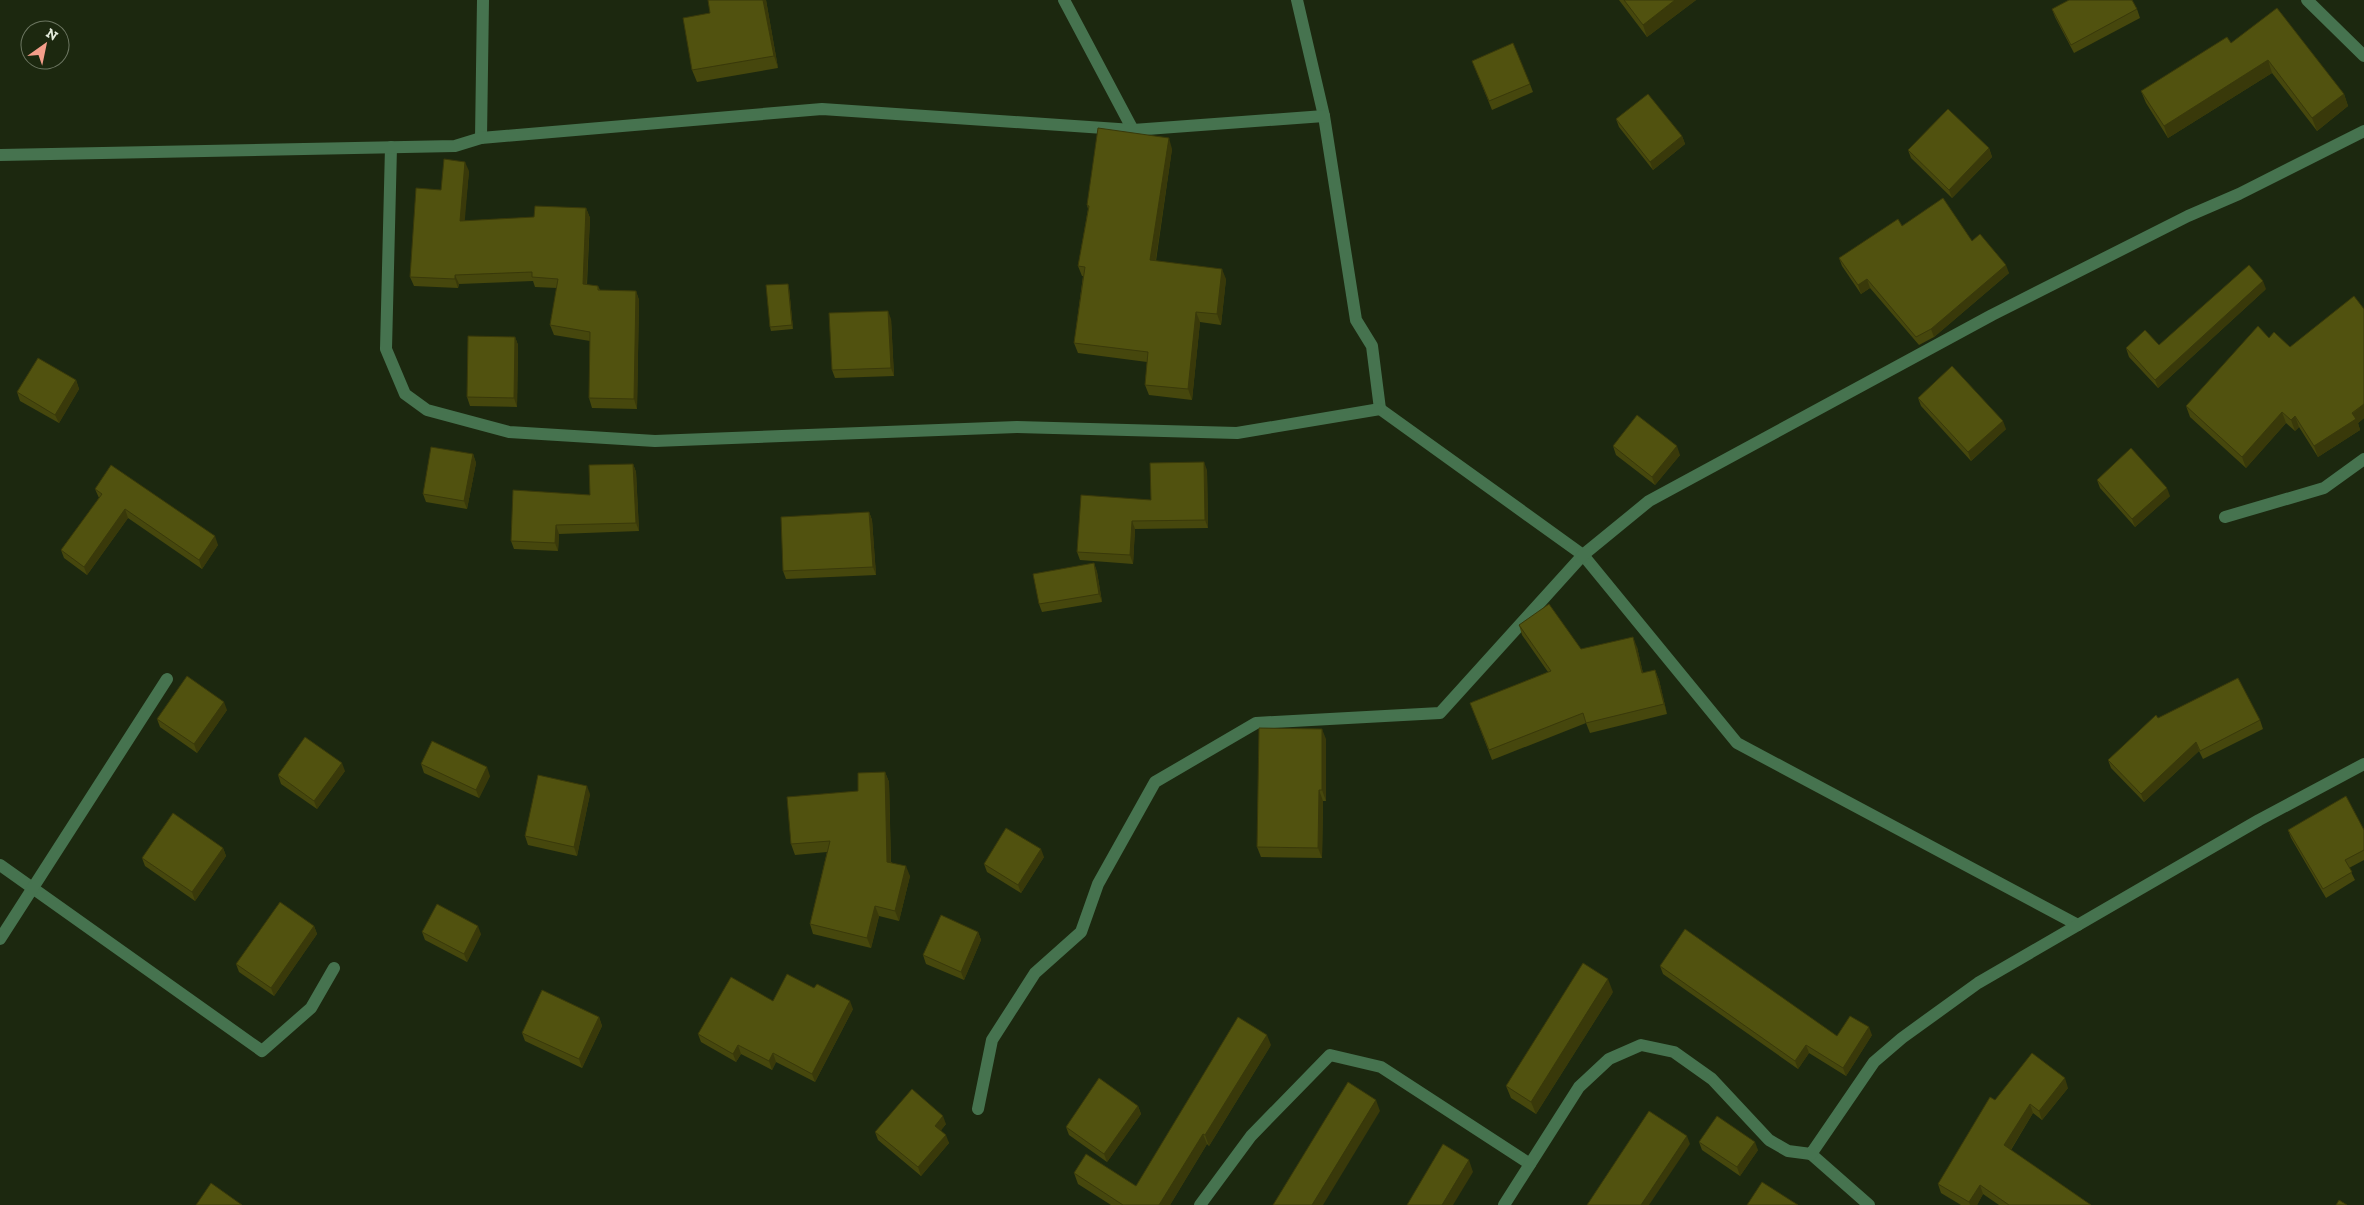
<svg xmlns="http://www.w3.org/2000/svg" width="2364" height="1205" font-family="'Zilla Slab',serif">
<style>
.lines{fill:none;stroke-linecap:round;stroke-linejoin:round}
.street{stroke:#46734f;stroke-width:12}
.wall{fill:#46470d}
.shaded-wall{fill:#39390a}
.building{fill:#51520f;stroke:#39390a}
</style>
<rect width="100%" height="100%" fill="#1c280f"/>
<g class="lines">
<!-- street -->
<g class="street">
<path d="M1064 0 1133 130"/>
<path d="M1297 0 1324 116 1356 320 1372 346 1380 409"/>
<path d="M2307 0 2364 56"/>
<path d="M481 138 483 0"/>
<path d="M391 147 386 349 405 394 427 410 509 432 655 441 1017 427 1237 433 1380 409 1583 555 1737 743 2078 925"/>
<path d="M0 155 455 146 481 138 822 109 1133 130 1324 116"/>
<path d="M2225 517 2324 488 2364 459"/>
<path d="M0 865 262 1051 311 1008 334 968"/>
<path d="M0 939 167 679"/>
<path d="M978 1109 992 1040 1035 973 1081 932 1098 884 1155 782 1256 723 1440 713 1583 555 1649 501 1992 315 2188 216 2239 194 2364 131"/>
<path d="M1811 1154 1869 1205"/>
<path d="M1200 1205 1251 1136 1330 1055 1381 1067 1530 1164"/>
<path d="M1504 1205 1579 1087 1609 1059 1641 1045 1674 1052 1712 1079 1769 1140 1788 1151 1811 1154 1874 1062 1902 1038 1978 983 2259 820 2364 764"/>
</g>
</g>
<!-- wall -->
<g class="wall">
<path d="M708 0H766L778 68 697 82 692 70 710 13Z"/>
<path d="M1619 0H1696L1647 37Z"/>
<path d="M2052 9H2137L2140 18 2074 53 2055 17Z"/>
<path d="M2231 43 2344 94 2348 106 2317 131 2272 73 2168 138 2146 103 2141 91Z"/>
<path d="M1472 61 1530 84 1533 92 1492 110Z"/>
<path d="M1616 119 1682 136 1685 144 1653 170 1619 127Z"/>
<path d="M1989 148 1992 157 1952 198 1911 158 1908 150Z"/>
<path d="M1172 149 1156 261 1226 279 1221 325 1200 322 1192 400 1149 395 1145 385 1147 362 1078 353 1074 343 1083 276H1082L1078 266 1088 209 1087 205Z"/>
<path d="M469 171 464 221 534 217 586 208 590 218 587 285 598 286 600 290 636 291 639 300 637 409 592 408 589 398 590 341 554 335 550 325 557 288 535 287 533 281 459 284 458 288 414 286 410 277 441 190Z"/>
<path d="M1902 226 1972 241 2009 273 1934 337 1919 345 1870 288 1861 294 1842 266 1839 258Z"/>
<path d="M788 284 789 288 793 329 771 331 770 327Z"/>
<path d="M2266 289 2158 388 2129 357 2126 348 2159 345Z"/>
<path d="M2364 309V418L2358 423 2360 430 2318 457 2299 427 2295 431 2286 423 2246 468 2190 417 2186 406 2269 338 2290 347Z"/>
<path d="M891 319 894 376 835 378 832 370Z"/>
<path d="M515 337 518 345 517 407 470 406 467 397Z"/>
<path d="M76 380 79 389 59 423 20 401 17 392Z"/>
<path d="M1918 398 2006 429 1971 461 1921 406Z"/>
<path d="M1613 446 1680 455 1655 485 1616 455Z"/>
<path d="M473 454 476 463 467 509 426 502 423 494Z"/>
<path d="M633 464 636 472 639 531 559 534 558 551 514 549 511 541 590 495Z"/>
<path d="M1207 470 1208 528 1135 529 1133 564 1080 560 1077 552 1151 500Z"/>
<path d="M2097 480 2170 496 2135 527 2100 488Z"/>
<path d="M95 489 218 545 202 569 128 518 87 575 64 558 61 550 99 498Z"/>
<path d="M869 512 872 520 876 575 786 579 783 571Z"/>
<path d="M1094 563 1097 572 1102 602 1042 612 1039 604Z"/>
<path d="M1519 625 1581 649 1637 647 1643 673 1655 670 1659 680 1667 714 1590 733 1586 723 1492 760 1470 703 1548 672 1522 635Z"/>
<path d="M227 710 197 753 160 727 157 719Z"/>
<path d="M2158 718 2260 720 2263 729 2203 759 2199 751 2144 802 2111 768 2108 760Z"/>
<path d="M1326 739V801H1323L1322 858 1261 857 1257 847Z"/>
<path d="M421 764 490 776 479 798 424 773Z"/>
<path d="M345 771 317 809 281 784 278 775Z"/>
<path d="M885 772 889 782 891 862 910 876 899 921 879 916 871 948 813 934 810 924 827 852 795 855 791 844 858 791Z"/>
<path d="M590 794 577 856 528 845 525 836Z"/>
<path d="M2288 830H2364V860L2349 868 2355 880 2326 898 2291 838Z"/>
<path d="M223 848 226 856 195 901 145 866 142 858Z"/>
<path d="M1044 857 1021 893 987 872 984 864Z"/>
<path d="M314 926 317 934 274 996 239 972 236 964Z"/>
<path d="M422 932 481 934 467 962 425 940Z"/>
<path d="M978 932 981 940 964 980 926 964 923 955Z"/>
<path d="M1660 966 1837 1036 1872 1035 1846 1076 1809 1053 1798 1069 1663 974Z"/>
<path d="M1613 992 1536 1114 1511 1098 1506 1086Z"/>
<path d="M773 1001 853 1009 815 1082 776 1062 772 1070 741 1054 736 1062 701 1042 698 1034Z"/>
<path d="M599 1017 602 1026 582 1068 525 1041 522 1033Z"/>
<path d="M1271 1045 1209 1146 1207 1144 1170 1205H1111L1078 1184 1074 1173 1136 1186Z"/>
<path d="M2068 1088 2042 1120 2033 1113 2011 1150 2091 1205H1999L1983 1194 1977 1205H1961L1941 1193 1938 1184 1995 1100Z"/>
<path d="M1138 1106 1141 1114 1107 1162 1069 1135 1066 1127Z"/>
<path d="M946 1124 941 1130 949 1143 921 1176 878 1140 875 1132Z"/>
<path d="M1699 1142 1758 1150 1740 1176 1702 1150Z"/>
</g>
<!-- shaded-wall -->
<g class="shaded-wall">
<path d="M763 0H766L778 68 774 56Z"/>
<path d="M1675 0H1696L1647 37 1643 25Z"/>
<path d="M2268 60 2272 73 2168 138 2164 126Z"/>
<path d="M2344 94 2348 106 2317 131 2312 118Z"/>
<path d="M1682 136 1685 144 1653 170 1650 162Z"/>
<path d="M1169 138 1172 149 1154 271 1150 260Z"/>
<path d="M1989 148 1992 157 1952 198 1949 190Z"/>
<path d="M465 162 469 171 464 230 460 221Z"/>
<path d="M586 208 590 218 586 293 583 284Z"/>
<path d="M2006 265 2009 273 1934 337 1931 329Z"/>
<path d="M1222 269 1226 279 1221 325 1217 314Z"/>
<path d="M455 275 459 284 458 288 455 279Z"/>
<path d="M1867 279 1870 288 1861 294 1858 285Z"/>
<path d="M2263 281 2266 289 2158 388 2155 380Z"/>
<path d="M788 284 789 288 793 329 792 325Z"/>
<path d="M636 291 639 300 637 409 634 399Z"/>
<path d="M888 311 891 319 894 376 891 368Z"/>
<path d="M1196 312 1200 322 1192 400 1188 389Z"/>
<path d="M515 337 518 345 517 407 514 398Z"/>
<path d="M76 380 79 389 59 423 55 415Z"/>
<path d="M2364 404V418L2358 423 2360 430 2318 457 2314 446Z"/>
<path d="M2282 412 2286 423 2246 468 2242 457Z"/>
<path d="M2295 416 2299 427 2295 431 2291 420Z"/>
<path d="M2003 421 2006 429 1971 461 1968 452Z"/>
<path d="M1677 446 1680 455 1655 485 1652 477Z"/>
<path d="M473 454 476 463 467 509 464 501Z"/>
<path d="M1204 462 1207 470 1208 528 1205 520Z"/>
<path d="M633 464 636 472 639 531 636 523Z"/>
<path d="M2167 488 2170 496 2135 527 2132 519Z"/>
<path d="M125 509 128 518 87 575 84 567Z"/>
<path d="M869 512 872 520 876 575 873 567Z"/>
<path d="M1132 521 1135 529 1133 564 1130 555Z"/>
<path d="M556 525 559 534 558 551 555 543Z"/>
<path d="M215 536 218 545 202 569 199 560Z"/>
<path d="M1094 563 1097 572 1102 602 1099 594Z"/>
<path d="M1633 637 1637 647 1645 683 1642 673Z"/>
<path d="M1655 670 1659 680 1667 714 1664 704Z"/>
<path d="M224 702 227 710 197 753 194 744Z"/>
<path d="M1322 729 1326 739V801L1322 790Z"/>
<path d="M2196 742 2199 751 2144 802 2141 794Z"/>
<path d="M342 763 345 771 317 809 314 801Z"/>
<path d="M487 767 490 776 479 798 476 790Z"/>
<path d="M885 772 889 782 891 872 887 862Z"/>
<path d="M587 786 590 794 577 856 574 847Z"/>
<path d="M1319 790 1323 801 1322 858 1318 848Z"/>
<path d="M223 848 226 856 195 901 192 892Z"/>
<path d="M1041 849 1044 857 1021 893 1018 885Z"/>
<path d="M906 866 910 876 899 921 895 911Z"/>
<path d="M875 906 879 916 871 948 867 938Z"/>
<path d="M314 926 317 934 274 996 271 988Z"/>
<path d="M478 926 481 934 467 962 464 954Z"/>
<path d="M978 932 981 940 964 980 961 972Z"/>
<path d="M1608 979 1613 992 1536 1114 1531 1102Z"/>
<path d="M850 1001 853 1009 815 1082 812 1074Z"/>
<path d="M599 1017 602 1026 582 1068 579 1059Z"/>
<path d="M1869 1027 1872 1035 1846 1076 1843 1068Z"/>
<path d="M1267 1035 1271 1045 1209 1146 1205 1135Z"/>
<path d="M738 1045 741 1054 736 1062 733 1054Z"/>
<path d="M1806 1045 1809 1053 1798 1069 1795 1061Z"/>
<path d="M773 1053 776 1062 772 1070 769 1061Z"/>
<path d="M2065 1078 2068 1088 2042 1120 2039 1111Z"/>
<path d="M1376 1100 1380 1111 1323 1205H1312Z"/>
<path d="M2030 1104 2033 1113 2008 1154 2004 1145Z"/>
<path d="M1138 1106 1141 1114 1107 1162 1104 1154Z"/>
<path d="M943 1116 946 1124 938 1134 935 1126Z"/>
<path d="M1203 1134 1207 1144 1170 1205H1159Z"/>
<path d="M946 1135 949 1143 921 1176 918 1167Z"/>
<path d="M1687 1136 1690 1144 1649 1205H1641Z"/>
<path d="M1755 1142 1758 1150 1740 1176 1737 1167Z"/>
<path d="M1469 1160 1473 1172 1453 1205H1442Z"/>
<path d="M1980 1185 1983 1194 1977 1205H1970L1969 1202Z"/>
</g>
<!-- building -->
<g class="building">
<path d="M708 0H763L774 56 692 70 683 18 710 13Z"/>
<path d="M1624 0H1675L1643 25Z"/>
<path d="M2069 0H2132L2137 9 2071 45 2052 9Z"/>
<path d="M2277 8 2344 94 2312 118 2268 60 2164 126 2141 91 2227 37 2231 43Z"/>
<path d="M1513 43 1530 84 1489 101 1472 61Z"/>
<path d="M1648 94 1682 136 1650 162 1616 119Z"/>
<path d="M1948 109 1989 148 1949 190 1908 150Z"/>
<path d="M1098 128 1169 138 1150 260 1222 269 1217 314 1196 312 1188 389 1145 385 1148 352 1074 343 1085 267 1078 266 1089 206 1087 205Z"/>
<path d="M444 159 465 162 460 221 534 217 535 206 586 208 583 284 598 286V290L636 291 634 399 589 398 590 332 550 325 558 279 532 277V272L455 275V279L410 277 416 188 441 190Z"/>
<path d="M1943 198 1972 241 1980 234 2006 265 1931 329 1916 337 1867 279 1858 285 1839 258 1898 219 1902 226Z"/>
<path d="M2249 265 2263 281 2155 380 2126 348 2145 330 2159 345Z"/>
<path d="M788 284 792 325 770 327 766 285Z"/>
<path d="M2354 296 2364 309V404L2352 413 2356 419 2314 446 2295 416 2291 420 2282 412 2242 457 2186 406 2258 326 2269 338 2274 332 2290 347Z"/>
<path d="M888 311 891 368 832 370 829 313Z"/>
<path d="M468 336 515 337 514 398 467 397Z"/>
<path d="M38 358 76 380 55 415 17 392Z"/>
<path d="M1952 366 2003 421 1968 452 1918 398Z"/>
<path d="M1637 415 1677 446 1652 477 1613 446Z"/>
<path d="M431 447 473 454 464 501 423 494Z"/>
<path d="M2131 448 2167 488 2132 519 2097 480Z"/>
<path d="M1204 462 1205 520 1132 521 1130 555 1077 552 1081 495 1151 500 1150 463Z"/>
<path d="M633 464 636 523 556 525 555 543 511 541 513 490 590 495 589 465Z"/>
<path d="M111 465 215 536 199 560 125 509 84 567 61 550 102 494 95 489Z"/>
<path d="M869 512 873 567 783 571 781 517Z"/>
<path d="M1094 563 1099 594 1039 604 1033 574Z"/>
<path d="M1549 604 1581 649 1633 637 1642 673 1655 670 1664 704 1586 723 1583 713 1489 750 1470 703 1551 671 1519 625Z"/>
<path d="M187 676 224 702 194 744 157 719Z"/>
<path d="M2238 678 2260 720 2200 751 2196 742 2141 794 2108 760 2156 715 2158 718Z"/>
<path d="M1259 728 1322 729V790H1319L1318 848 1257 847Z"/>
<path d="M305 737 342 763 314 801 278 775Z"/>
<path d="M432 741 487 767 476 790 421 764Z"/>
<path d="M885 772 887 862 906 866 895 911 875 906 867 938 810 924 830 841 791 844 787 797 858 791V773Z"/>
<path d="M538 775 587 786 574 847 525 836Z"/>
<path d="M2346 796 2364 830V850L2345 860 2352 872 2323 889 2288 830Z"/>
<path d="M173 813 223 848 192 892 142 858Z"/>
<path d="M1006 828 1041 849 1018 885 984 864Z"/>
<path d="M280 902 314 926 271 988 236 964Z"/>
<path d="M437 904 478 926 464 954 422 932Z"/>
<path d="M941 915 978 932 961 972 923 955Z"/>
<path d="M1685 929 1837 1036 1850 1016 1869 1027 1843 1068 1806 1045 1795 1061 1660 966Z"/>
<path d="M1583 963 1608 979 1531 1102 1506 1086Z"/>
<path d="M787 974 814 988 817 984 850 1001 812 1074 773 1053 769 1061 738 1045 733 1054 698 1034 731 977 773 1001Z"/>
<path d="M542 990 599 1017 579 1059 522 1033Z"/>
<path d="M1238 1017 1267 1035 1205 1135 1203 1134 1159 1205H1123L1074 1173 1086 1154 1136 1186Z"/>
<path d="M2032 1053 2065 1078 2039 1111 2030 1104 2004 1145 2091 1205H2009L1980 1185 1969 1202 1938 1184 1990 1097 1995 1100Z"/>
<path d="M1099 1078 1138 1106 1104 1154 1066 1127Z"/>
<path d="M1348 1082 1376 1100 1312 1205H1273Z"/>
<path d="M912 1089 943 1116 935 1126 946 1135 918 1167 875 1132Z"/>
<path d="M1649 1111 1687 1136 1641 1205H1587Z"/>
<path d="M1717 1116 1755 1142 1737 1167 1699 1142Z"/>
<path d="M1443 1144 1469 1160 1442 1205H1407Z"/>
<path d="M1762 1182 1798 1205H1747Z"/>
<path d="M211 1183 242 1205H196Z"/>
<path d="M2339 1200 2347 1205H2336Z"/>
</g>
<!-- north arrow -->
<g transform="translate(45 45) rotate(33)"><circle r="24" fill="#1c280f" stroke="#6c7661"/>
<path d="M0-4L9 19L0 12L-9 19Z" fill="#f49e8a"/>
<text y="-8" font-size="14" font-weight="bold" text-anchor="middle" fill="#e4ecdd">N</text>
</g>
</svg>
